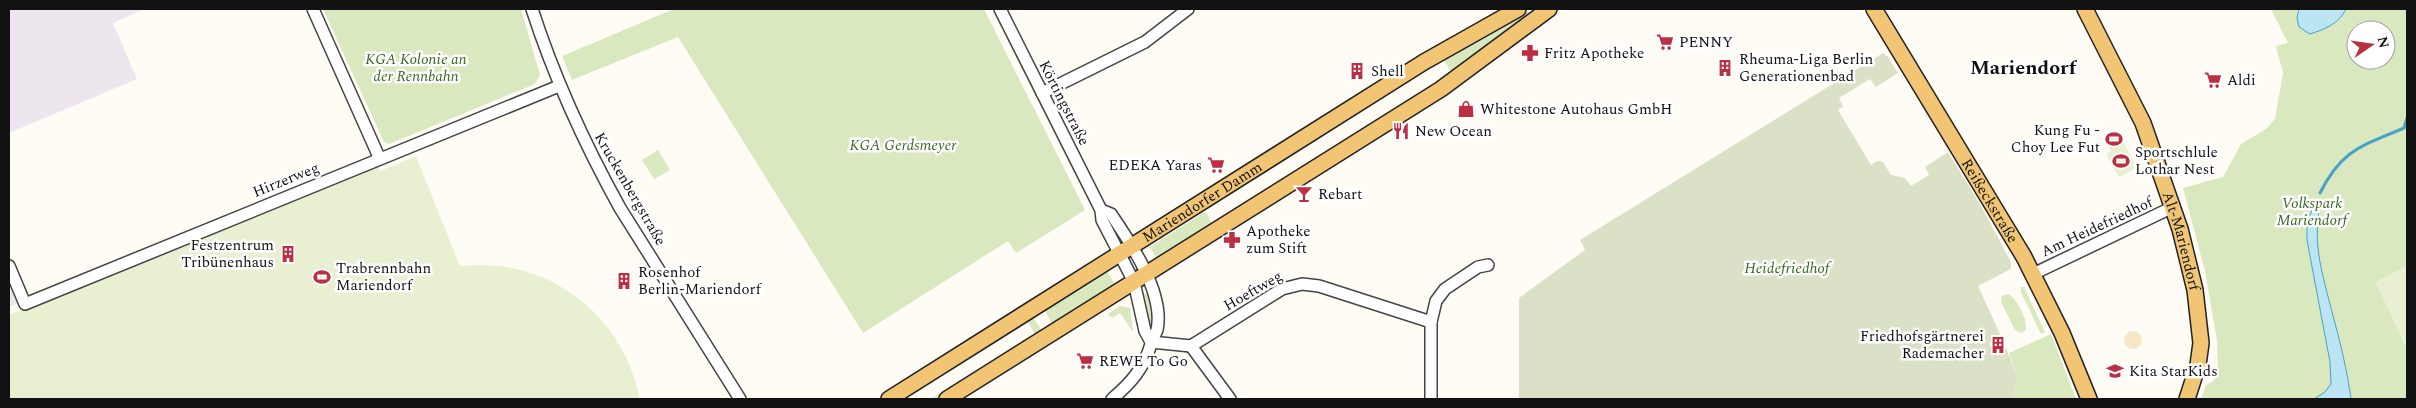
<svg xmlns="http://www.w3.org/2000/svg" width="2416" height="408" font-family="Spectral,serif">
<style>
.industrial{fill:#ede6ee}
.green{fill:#d9e8bf;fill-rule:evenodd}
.sand{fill:#f8e7c4}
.cemetery{fill:#dbe1c6}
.pitch{fill:#e9f0d1}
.water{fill:#bce5f4;stroke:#47a2c7}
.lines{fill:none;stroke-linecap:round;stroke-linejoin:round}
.stream{stroke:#47a2c7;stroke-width:3}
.minor-casing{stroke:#444;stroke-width:14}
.major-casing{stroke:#222;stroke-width:18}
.minor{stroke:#fff;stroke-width:11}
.major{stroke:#f1c573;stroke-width:15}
.labels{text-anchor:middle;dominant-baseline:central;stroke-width:5;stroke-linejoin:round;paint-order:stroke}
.poi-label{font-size:15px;fill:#111;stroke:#fff;text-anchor:start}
.park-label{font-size:15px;font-style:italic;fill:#386723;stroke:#fff}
.street-label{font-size:15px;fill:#111;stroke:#fff}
.district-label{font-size:20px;font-weight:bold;fill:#111;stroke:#fff}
</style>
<rect width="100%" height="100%" fill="#fefcf5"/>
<!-- industrial -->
<g class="industrial">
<path d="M9 9H144L113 23 137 79 9 133Z"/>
<path d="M9 277 22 305 17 304 9 307Z"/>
</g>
<!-- green -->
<g class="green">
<path d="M323 9H521L540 75 535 84 389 144 384 142Z"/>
<path d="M674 9H984L1085 210 1016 253 1008 241 863 333 678 37 572 80 562 56Z"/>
<path d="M2271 9H2407V266L2376 282 2407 349V399H2201L2206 385 2213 381 2218 373 2217 341 2205 271 2183 188 2223 177 2241 144 2266 129 2275 119 2283 73 2276 46 2288 43ZM2356 30H2386V60H2356Z"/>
<path d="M1527 11 1530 13 1452 73 1443 59Z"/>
<path d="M658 150 670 170 654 179 642 160Z"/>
<path d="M1203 213H1207L1212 224 1157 260 1150 247Z"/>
<path d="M1106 269 1116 286 1052 324 1044 309Z"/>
<path d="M2021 287H2024L2045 332 2041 334 2021 292Z"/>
<path d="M1148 292 1153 327 1150 329 1143 295Z"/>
<path d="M2008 294C2017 298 2027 320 2026 329L2022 333 2015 330 2001 302 2002 296Z"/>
<path d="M1120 306 1130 308 1133 332 1120 313 1112 318 1108 314Z"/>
<path d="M1032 316 1041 329V334L937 399H931L1035 334 1028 322 905 399H900Z"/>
<path d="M2051 334 2076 399H2015L2013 395 2017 376 2009 353Z"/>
</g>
<!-- sand -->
<circle class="sand" cx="2133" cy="340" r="9"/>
<!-- cemetery -->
<path class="cemetery" d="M1883 53 1888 57 1898 73 1876 87 1870 79 1839 98 1843 106 1838 110 1871 165 1877 161 1883 162 1891 175 1905 178 1911 186 1929 175 1925 167 1948 152 1980 204 2011 262V269L1978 286 2001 336 1989 343 1994 354 2006 348 2017 376 2013 395 2015 399H1519V298L1585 250 1580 240Z"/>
<!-- pitch -->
<g class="pitch">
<path d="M2119 134 2137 168 2119 177 2106 154 2111 151 2105 140Z"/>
<path d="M416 156 460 266C547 256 623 314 640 399H9V315L376 163 380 171Z"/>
<path d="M2407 266V349L2376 282Z"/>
</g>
<!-- water -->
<g class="water">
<path d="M2299 9H2346C2339 24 2325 29 2310 34L2299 27 2297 18Z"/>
<path d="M2314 205 2320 207C2312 244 2323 276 2332 312 2340 341 2347 370 2351 399H2314L2325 392 2331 384 2330 362 2307 240V223Z"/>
</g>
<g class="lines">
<!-- stream -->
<path class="stream" d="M2320 193C2342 149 2362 146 2404 128L2407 118"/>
<!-- minor casing -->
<g class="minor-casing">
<g id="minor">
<path d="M313 9 379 157"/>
<path d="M532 9C555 80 584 143 620 208L740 399"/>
<path d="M1000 9 1101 210 1102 220 1134 282 1145 331 1151 342"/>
<path d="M1042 93 1145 42 1188 9"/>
<path d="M1101 210 1111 214C1130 242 1165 293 1157 330 1155 335 1152 339 1151 344 1144 368 1131 383 1112 399"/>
<path d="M9 266 25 304 559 86"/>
<path d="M2033 274 2173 207"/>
<path d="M1151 342 1191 346 1282 289 1302 284 1319 286 1431 322"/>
<path d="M1191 346 1230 399"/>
<path d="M1431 399V322L1436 301 1445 289 1478 267 1488 265"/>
</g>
</g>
<!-- major casing -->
<g class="major-casing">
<g id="major">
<path id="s1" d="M1874 9 2024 257 2062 333 2089 399"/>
<path id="s2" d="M2085 9 2143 123 2180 229 2195 290 2201 343 2198 365 2187 399"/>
<path id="s3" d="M889 399 1424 62 1518 9"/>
<path d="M947 399 1441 89 1549 9"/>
</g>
</g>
<!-- minor -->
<use href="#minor" class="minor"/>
<!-- major -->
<use href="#major" class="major"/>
</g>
<!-- icons -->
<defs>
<g id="supermarket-bare" transform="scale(1.35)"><path d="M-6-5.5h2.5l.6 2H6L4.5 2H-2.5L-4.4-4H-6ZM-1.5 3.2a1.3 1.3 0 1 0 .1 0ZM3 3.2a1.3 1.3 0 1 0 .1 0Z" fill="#bb2f44" stroke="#fff" stroke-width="2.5" paint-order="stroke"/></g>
<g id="pharmacy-bare" transform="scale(1.35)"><path d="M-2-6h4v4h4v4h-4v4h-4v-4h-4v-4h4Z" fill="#bb2f44" stroke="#fff" stroke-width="2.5" paint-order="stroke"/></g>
<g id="building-bare" transform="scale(1.35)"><path d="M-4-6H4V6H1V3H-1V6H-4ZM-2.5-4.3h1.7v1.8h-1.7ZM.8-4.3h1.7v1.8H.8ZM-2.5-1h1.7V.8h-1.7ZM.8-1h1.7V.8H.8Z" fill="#bb2f44" stroke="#fff" stroke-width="2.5" paint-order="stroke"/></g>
<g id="shop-bare" transform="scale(1.35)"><path d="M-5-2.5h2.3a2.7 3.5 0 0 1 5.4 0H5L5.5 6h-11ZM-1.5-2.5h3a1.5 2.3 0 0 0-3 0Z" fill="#bb2f44" stroke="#fff" stroke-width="2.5" paint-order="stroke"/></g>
<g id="restaurant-bare" transform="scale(1.35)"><path d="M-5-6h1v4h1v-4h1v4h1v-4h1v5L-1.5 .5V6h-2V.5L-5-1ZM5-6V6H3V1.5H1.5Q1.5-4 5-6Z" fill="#bb2f44" stroke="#fff" stroke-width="2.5" paint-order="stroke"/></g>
<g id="stadium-bare" transform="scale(1.35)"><path d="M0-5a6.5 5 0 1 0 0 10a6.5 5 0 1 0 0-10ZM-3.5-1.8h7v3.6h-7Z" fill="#bb2f44" stroke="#fff" stroke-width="2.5" paint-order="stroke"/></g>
<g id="bar-bare" transform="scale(1.35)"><path d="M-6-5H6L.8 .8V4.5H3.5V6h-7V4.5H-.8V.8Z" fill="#bb2f44" stroke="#fff" stroke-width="2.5" paint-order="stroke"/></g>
<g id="school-bare" transform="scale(1.35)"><path d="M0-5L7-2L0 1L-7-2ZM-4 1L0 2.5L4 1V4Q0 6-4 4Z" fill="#bb2f44" stroke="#fff" stroke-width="2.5" paint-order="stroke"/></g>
</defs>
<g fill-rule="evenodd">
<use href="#supermarket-bare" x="1665" y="42"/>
<use href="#pharmacy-bare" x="1530" y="53"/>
<use href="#building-bare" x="1725" y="68"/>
<use href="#building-bare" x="1357" y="71"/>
<use href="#supermarket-bare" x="2213" y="80"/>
<use href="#shop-bare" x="1466" y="109"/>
<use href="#restaurant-bare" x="1401" y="131"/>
<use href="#stadium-bare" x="2114" y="139"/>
<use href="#stadium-bare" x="2121" y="161"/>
<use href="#supermarket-bare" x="1216" y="165"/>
<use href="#bar-bare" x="1304" y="194"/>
<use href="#pharmacy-bare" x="1232" y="240"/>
<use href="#building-bare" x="288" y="254"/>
<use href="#stadium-bare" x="322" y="277"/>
<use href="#building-bare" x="624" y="281"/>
<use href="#building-bare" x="1998" y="345"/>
<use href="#supermarket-bare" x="1085" y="361"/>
<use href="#school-bare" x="2115" y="371"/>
</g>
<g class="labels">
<!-- poi labels -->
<g class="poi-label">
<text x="1679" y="42">PENNY</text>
<text x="1544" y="53">Fritz Apotheke</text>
<text x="1739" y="59">Rheuma-Liga Berlin<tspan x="1739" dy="17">Generationenbad</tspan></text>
<text x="1371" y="71">Shell</text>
<text x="2227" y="80">Aldi</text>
<text x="1480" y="109">Whitestone Autohaus GmbH</text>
<text x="2100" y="130" text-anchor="end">Kung Fu -<tspan x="2100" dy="17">Choy Lee Fut</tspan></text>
<text x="1415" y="131">New Ocean</text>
<text x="2135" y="152">Sportschlule<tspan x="2135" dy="17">Lothar Nest</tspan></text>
<text x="1202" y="165" text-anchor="end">EDEKA Yaras</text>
<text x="1318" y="194">Rebart</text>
<text x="1246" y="231">Apotheke<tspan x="1246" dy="17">zum Stift</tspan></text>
<text x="274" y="245" text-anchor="end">Festzentrum<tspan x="274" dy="17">Tribünenhaus</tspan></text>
<text x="336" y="268">Trabrennbahn<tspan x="336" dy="17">Mariendorf</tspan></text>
<text x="638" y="272">Rosenhof<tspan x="638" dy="17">Berlin-Mariendorf</tspan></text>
<text x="1984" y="336" text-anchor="end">Friedhofsgärtnerei<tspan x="1984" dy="17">Rademacher</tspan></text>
<text x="1099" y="361">REWE To Go</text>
<text x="2129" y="371">Kita StarKids</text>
</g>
<!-- park labels -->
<g class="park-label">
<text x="416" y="59">KGA Kolonie an<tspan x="416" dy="17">der Rennbahn</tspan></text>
<text x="903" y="145">KGA Gerdsmeyer</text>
<text x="2312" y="203">Volkspark<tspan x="2312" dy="17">Mariendorf</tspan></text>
<text x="1787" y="268">Heidefriedhof</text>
</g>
<!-- street labels -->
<g class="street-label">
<text transform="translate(1064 103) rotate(63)">Körtingstraße</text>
<text transform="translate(286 180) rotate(-22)">Hirzerweg</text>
<text transform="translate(630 189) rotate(60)">Kruckenbergstraße</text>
<text stroke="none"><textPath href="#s1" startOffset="224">Reißeckstraße</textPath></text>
<text stroke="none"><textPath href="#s3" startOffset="370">Mariendorfer Damm</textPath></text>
<text transform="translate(2097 227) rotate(-25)">Am Heidefriedhof</text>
<text stroke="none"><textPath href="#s2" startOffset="252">Alt-Mariendorf</textPath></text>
<text transform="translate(1253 291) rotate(-30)">Hoeftweg</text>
</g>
<!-- district labels -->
<g class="district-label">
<text x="2023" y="68">Mariendorf</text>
</g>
</g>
<!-- border -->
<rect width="2416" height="408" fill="none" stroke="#111111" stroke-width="20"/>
<!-- north arrow -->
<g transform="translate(2371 45) rotate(77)"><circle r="24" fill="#ffffff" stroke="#a0a0a0"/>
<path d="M0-4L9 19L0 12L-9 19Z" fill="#bb2f44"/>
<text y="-8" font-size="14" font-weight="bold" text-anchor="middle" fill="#111111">N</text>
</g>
</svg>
